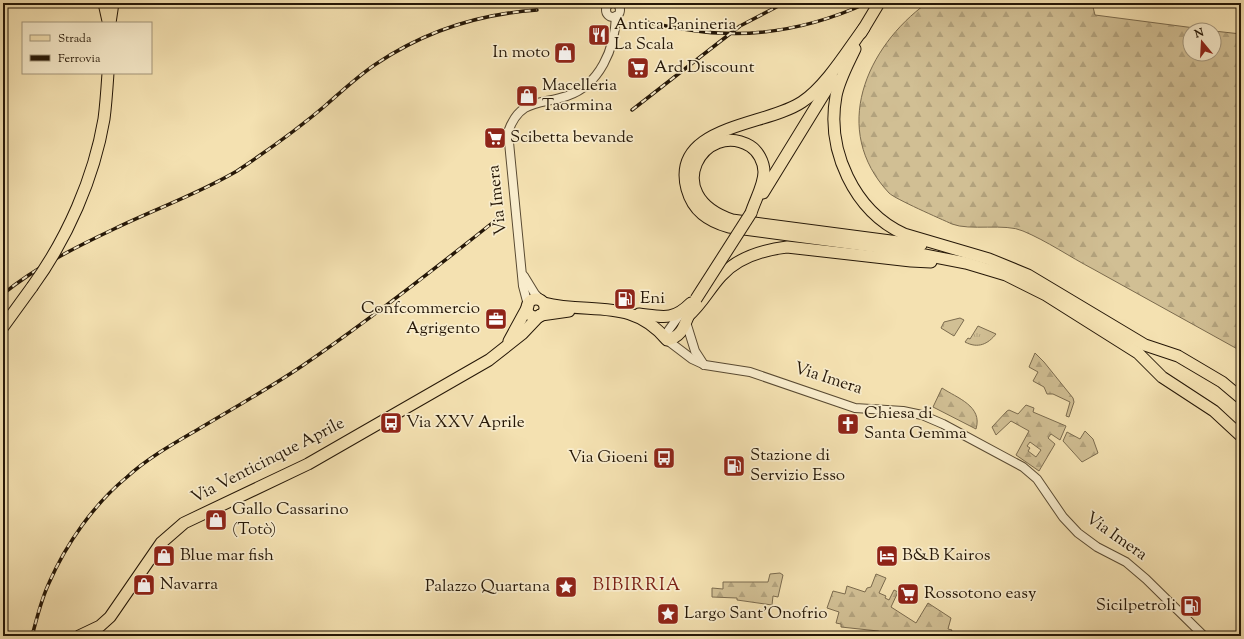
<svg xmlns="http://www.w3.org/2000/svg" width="1244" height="639" font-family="'Sorts Mill Goudy',serif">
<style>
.grass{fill:url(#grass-tufts);stroke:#7b6b4e}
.forest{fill:url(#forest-firs);stroke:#7b6b4e;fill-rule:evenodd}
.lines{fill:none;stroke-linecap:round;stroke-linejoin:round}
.minor-casing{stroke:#594a32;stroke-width:10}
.major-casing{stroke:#251707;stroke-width:13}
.minor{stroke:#f8eccc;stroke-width:8}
.major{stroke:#f4e1b1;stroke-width:11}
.rail-casing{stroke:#251707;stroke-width:3.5}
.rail{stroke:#f8eccc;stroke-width:2;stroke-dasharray:6;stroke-linecap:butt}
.major-bridge-casing{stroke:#251707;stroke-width:13;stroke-linecap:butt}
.major-bridge{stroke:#f4e1b1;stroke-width:11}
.labels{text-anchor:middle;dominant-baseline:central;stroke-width:3.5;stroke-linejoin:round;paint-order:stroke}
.poi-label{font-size:17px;fill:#251707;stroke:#f8eccc;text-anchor:start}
.street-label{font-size:17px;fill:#251707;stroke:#f8eccc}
.neighbourhood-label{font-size:18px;letter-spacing:1px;fill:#7a1f14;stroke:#f8eccc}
</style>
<defs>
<pattern id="grass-tufts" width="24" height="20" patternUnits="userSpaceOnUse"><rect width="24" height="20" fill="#d1bf94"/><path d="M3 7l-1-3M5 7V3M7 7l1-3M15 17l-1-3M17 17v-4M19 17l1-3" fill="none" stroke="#b3a37e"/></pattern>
<pattern id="forest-firs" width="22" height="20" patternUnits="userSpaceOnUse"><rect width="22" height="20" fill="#d1bf94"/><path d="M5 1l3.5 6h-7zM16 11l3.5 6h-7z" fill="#b3a37e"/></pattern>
</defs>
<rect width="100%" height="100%" fill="#f4e1b1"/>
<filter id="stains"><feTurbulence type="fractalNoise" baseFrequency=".005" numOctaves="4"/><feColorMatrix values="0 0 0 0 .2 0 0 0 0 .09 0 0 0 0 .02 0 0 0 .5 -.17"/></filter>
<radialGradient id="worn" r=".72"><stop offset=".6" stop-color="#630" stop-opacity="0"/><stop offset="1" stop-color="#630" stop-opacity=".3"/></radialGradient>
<!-- grass -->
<g class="grass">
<path d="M960 318 964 320 954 336 941 328 944 322Z"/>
<path d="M978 326 996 334C988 344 978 349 965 342L968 338 970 339Z"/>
</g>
<!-- forest -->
<g class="forest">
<path d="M927 3H1092L1095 15 1210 30H1190V54H1214V31L1241 34V351C1192 324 1142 296 1093 269 1070 257 1047 241 1023 231 1006 223 969 231 952 224 941 219 895 199 889 193 830 130 866 47 927 3Z"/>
<path d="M1035 353 1044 362 1073 398 1074 402 1069 417 1066 416 1070 402 1053 394H1047L1044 387 1033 381 1038 372 1029 367Z"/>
<path d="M942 388C957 398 983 406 976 429L933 407Z"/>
<path d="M1026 405 1034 408 1033 412 1066 426 1060 440 1051 434 1048 438 1055 444 1039 471 1016 455 1029 431 1011 421 996 435 992 427 1007 411 1009 410 1018 414ZM1030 442 1041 450 1036 457 1028 451 1030 448 1027 446Z"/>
<path d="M1085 431 1093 439 1098 453 1082 462 1063 441 1067 432 1080 439Z"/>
<path d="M780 573 783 575 778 597 773 596 772 605 737 600V598L712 597V588L723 589V582H768L770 574Z"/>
<path d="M876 574 886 578 879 593 886 596 885 598 889 600 894 590 898 592 891 607 916 623 928 603 951 618 948 629 952 630 949 636H893L878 631 841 627V624L836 623 839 612 827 608 833 591 845 594 847 586 865 592 867 588 871 587Z"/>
</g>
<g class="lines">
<!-- minor casing -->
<g class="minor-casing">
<g id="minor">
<circle cx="613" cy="10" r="7"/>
<path d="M524 276 535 294 542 301"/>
<path d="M528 305 523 286 508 132C520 98 540 105 567 96 600 85 615 48 616 16"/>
<path d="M681 313 668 331 667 340 692 359 705 365 750 372 855 408 903 411 922 415 943 424 1023 467 1037 479 1063 517 1078 533 1097 547 1126 562 1146 579 1204 636"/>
<path d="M686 322 695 351 704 365"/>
</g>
</g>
<!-- major casing -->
<g class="major-casing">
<g id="major">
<path d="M104 3 108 21"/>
<path d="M110 23 113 3"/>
<path d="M864 28C847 51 826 86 802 102 767 126 670 125 687 189 693 211 708 221 729 227L894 249 966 263 1006 275 1046 295 1138 353 1162 377 1214 411 1241 436"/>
<path d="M861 33 879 3"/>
<path d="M855 49C848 64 839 80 836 96 826 150 854 211 904 234L989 259 1028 275 1145 345 1178 356 1222 382 1241 398"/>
<path d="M763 193 833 79"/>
<path d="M751 213C755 200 764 185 764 172 764 162 758 151 750 146 705 119 658 195 732 220L921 245"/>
<circle cx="536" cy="308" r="9"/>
<path d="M544 303C591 315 631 297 667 340 684 336 684 324 691 310"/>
<path d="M639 314C663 317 673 321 691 303"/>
<path d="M541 315 569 311"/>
<path d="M688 316C702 304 709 289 721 276 738 257 762 250 787 247L911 261 931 262"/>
<path d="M3 327 32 287"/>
<path d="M509 341 528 306"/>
<path d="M79 636 100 626 110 617 161 543 184 523 308 464 489 360 522 334 540 315"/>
</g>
</g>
<!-- minor -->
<use href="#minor" class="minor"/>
<!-- major -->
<use href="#major" class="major"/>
<!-- rail casing -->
<g class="rail-casing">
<g id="rail">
<path d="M646 22C670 27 694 32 718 33 769 36 821 24 867 3"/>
<path d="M632 110 740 26 784 3"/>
<path d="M3 294C36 267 76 247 114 229 155 209 198 194 237 171 267 151 298 129 326 105 342 91 358 76 376 64 425 31 479 14 537 10"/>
<path d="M32 636C37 618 41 600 49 583 66 544 94 504 127 477 148 458 173 444 197 430 232 409 268 389 302 366 371 319 436 268 501 216"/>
</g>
</g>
<!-- rail -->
<use href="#rail" class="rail"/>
<!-- major-bridge casing -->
<g class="major-bridge-casing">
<g id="major-bridge">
<path d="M32 287C67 239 94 178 104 119 106 104 107 88 108 73"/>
<path d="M696 299 751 213"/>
</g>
</g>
<!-- major-bridge -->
<use href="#major-bridge" class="major-bridge"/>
</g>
<!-- icons -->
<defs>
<g id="restaurant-square" transform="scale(1.15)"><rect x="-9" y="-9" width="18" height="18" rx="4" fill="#8f2418" stroke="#f8eccc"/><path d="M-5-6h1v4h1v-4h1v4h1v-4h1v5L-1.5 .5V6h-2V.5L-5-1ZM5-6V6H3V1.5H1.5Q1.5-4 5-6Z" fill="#fff"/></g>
<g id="shop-square" transform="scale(1.15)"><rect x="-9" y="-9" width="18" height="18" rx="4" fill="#8f2418" stroke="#f8eccc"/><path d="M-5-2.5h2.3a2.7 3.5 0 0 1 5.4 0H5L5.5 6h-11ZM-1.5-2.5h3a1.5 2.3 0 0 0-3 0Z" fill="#fff"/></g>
<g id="supermarket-square" transform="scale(1.15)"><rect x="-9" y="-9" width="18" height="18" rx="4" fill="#8f2418" stroke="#f8eccc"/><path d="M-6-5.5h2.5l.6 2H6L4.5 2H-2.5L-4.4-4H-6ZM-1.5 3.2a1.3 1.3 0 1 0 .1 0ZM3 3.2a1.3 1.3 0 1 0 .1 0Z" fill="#fff"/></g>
<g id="fuel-square" transform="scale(1.15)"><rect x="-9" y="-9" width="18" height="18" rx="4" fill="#8f2418" stroke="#f8eccc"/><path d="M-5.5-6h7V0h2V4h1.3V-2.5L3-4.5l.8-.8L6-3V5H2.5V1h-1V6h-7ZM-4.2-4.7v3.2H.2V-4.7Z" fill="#fff"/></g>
<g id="office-square" transform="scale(1.15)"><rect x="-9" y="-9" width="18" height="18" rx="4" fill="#8f2418" stroke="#f8eccc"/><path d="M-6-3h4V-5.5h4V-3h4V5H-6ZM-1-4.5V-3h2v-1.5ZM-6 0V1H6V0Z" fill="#fff"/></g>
<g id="bus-square" transform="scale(1.15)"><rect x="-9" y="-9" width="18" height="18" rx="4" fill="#8f2418" stroke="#f8eccc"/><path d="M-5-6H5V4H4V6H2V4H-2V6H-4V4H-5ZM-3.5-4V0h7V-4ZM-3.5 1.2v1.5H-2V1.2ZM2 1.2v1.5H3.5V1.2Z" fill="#fff"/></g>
<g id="church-square" transform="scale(1.15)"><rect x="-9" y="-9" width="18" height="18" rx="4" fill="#8f2418" stroke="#f8eccc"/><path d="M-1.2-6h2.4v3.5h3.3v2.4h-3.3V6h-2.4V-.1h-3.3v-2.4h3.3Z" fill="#fff"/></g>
<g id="hotel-square" transform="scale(1.15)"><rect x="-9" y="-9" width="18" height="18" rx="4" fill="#8f2418" stroke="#f8eccc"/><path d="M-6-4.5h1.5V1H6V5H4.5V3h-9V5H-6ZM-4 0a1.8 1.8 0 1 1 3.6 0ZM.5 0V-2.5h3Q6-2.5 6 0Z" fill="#fff"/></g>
<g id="sight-square" transform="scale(1.15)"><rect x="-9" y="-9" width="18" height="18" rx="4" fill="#8f2418" stroke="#f8eccc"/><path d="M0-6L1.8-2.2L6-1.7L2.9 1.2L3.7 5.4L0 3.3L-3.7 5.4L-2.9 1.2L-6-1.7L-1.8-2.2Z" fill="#fff"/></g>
</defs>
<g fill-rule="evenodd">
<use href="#restaurant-square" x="599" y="35"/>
<use href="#shop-square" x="565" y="53"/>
<use href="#supermarket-square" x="638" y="68"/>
<use href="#shop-square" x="527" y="96"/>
<use href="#supermarket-square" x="495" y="138"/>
<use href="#fuel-square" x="625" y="299"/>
<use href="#office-square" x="496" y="319"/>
<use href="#bus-square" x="391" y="423"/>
<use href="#church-square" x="848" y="424"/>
<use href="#bus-square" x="664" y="458"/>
<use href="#fuel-square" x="734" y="466"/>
<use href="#shop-square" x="216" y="520"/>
<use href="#shop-square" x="164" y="556"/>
<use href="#hotel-square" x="887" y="556"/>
<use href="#shop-square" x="144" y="585"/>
<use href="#sight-square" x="566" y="587"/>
<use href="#supermarket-square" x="908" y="594"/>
<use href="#fuel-square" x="1191" y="606"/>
<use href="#sight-square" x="668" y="614"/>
</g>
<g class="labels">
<!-- poi labels -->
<g class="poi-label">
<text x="614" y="25">Antica Panineria<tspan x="614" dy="20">La Scala</tspan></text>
<text x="550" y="53" text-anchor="end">In moto</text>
<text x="654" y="68">Ard Discount</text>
<text x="542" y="86">Macelleria<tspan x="542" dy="20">Taormina</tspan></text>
<text x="510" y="138">Scibetta bevande</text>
<text x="640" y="299">Eni</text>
<text x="480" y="309" text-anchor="end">Confcommercio<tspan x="480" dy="20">Agrigento</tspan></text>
<text x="864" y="414">Chiesa di<tspan x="864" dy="20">Santa Gemma</tspan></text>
<text x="406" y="423">Via XXV Aprile</text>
<text x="750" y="456">Stazione di<tspan x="750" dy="20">Servizio Esso</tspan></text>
<text x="648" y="458" text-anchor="end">Via Gioeni</text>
<text x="232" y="510">Gallo Cassarino<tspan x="232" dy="20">(Totò)</tspan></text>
<text x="180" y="556">Blue mar fish</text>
<text x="902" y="556">B&amp;B Kairos</text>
<text x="160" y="585">Navarra</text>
<text x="550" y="587" text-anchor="end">Palazzo Quartana</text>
<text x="924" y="594">Rossotono easy</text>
<text x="1176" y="606" text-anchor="end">Sicilpetroli</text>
<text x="684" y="614">Largo Sant'Onofrio</text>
</g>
<!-- street labels -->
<g class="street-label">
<text transform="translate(498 200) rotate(-96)">Via Imera</text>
<text transform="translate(828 379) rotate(18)">Via Imera</text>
<text transform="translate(268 461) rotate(-27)">Via Venticinque Aprile</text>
<text transform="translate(1116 537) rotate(35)">Via Imera</text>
</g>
<!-- neighbourhood labels -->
<g class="neighbourhood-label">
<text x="637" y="586">BIBIRRIA</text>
</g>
</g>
<!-- margin -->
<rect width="1244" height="639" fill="none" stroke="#f4e1b1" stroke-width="16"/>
<rect x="4" y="4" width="1236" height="631" fill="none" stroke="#251707" stroke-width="2"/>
<rect x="8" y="8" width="1228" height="623" fill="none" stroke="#251707"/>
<!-- legend -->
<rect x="22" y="22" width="130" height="52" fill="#f8eccc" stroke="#a4977d"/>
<rect x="30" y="35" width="20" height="6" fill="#f4e1b1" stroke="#a4977d"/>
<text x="58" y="42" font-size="12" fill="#251707">Strada</text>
<rect x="30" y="55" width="20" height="6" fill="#251707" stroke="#a4977d"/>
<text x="58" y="62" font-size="12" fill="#251707">Ferrovia</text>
<!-- north arrow -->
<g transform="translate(1202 42) rotate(342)"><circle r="19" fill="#f8eccc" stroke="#a4977d"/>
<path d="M0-3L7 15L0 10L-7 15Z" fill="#8f2418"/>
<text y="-6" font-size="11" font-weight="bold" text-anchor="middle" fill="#251707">N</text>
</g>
<rect width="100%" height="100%" filter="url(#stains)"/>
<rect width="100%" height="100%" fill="url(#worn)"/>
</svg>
